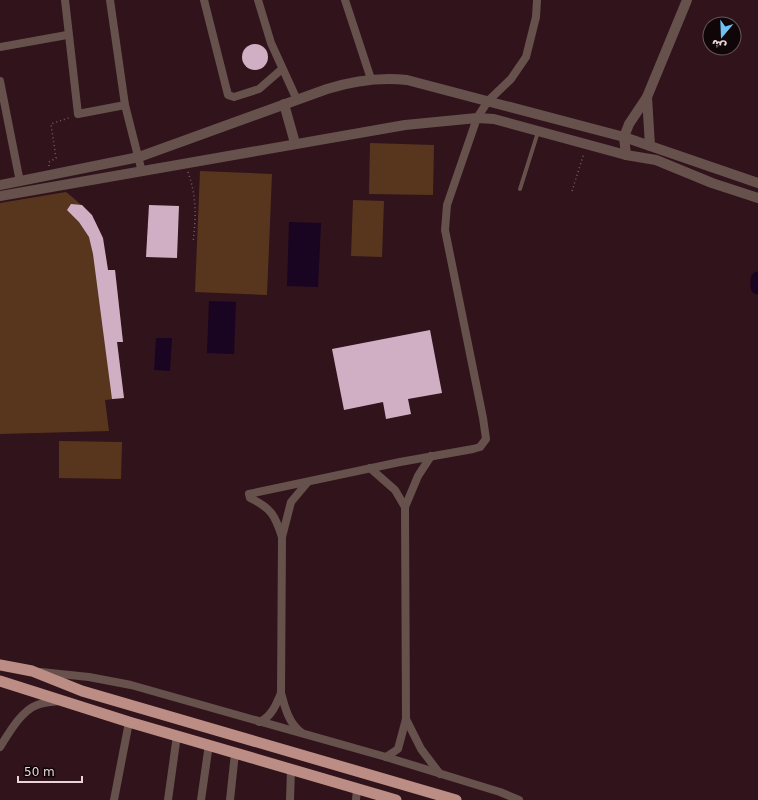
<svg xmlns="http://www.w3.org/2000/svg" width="758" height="800" font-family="'DejaVu Sans','Noto Sans Arabic',sans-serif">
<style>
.green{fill:#58361e}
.water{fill:#190422}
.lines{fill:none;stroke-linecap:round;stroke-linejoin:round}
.river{stroke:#190422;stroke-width:15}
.building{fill:#d0afc5}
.path{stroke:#785d63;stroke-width:1.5;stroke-dasharray:1 3;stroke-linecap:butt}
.service{stroke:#66514d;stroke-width:4}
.minor{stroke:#66514d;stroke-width:8}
.tertiary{stroke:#66514d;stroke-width:10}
.trunk{stroke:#bc8d84;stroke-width:11}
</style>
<rect width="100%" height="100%" fill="#31131b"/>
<!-- green -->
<g class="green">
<path d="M370 143 434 145 433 195 369 194Z"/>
<path d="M200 171 272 174 267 295 195 292Z"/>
<path d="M66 192C100 219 101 229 108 270H115L123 342H117L124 398 105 400 109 431 0 434V203Z"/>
<path d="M353 200 384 201 382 257 351 256Z"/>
<path d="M59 441 122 442 121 479 59 478Z"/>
</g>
<!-- water -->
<g class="water">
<path d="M289 222 321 223 318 287 287 286Z"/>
<path d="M209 301 236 302 234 354 207 353Z"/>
<path d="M156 338H172L170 371 154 370Z"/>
</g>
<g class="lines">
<!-- river -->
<path class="river" d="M758 279V287"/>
</g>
<!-- building -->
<g class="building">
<circle cx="255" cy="57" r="13"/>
<path d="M71 204 82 205 92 215 103 238 108 270H115L123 342H117L124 398 112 399 93 254 89 237 79 222 67 210Z"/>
<path d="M149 205 179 206 177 258 146 257Z"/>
<path d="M430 330 442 393 408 399 411 414 386 419 383 402 344 410 332 349Z"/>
</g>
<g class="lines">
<!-- path -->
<g class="path">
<path d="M49 166V162L56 158 51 124 71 117"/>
<path d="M188 172C197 198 196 216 193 243"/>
<path d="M572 191 584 153"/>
</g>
<!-- service -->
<path class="service" d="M520 189 538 132"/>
<!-- minor -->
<g class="minor">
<path d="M65 0 78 114 125 105"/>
<path d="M110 0 125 105 142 172"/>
<path d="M204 0 228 95 234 97 259 89 282 69"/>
<path d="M258 0 271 43 297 100"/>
<path d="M345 0 371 79"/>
<path d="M0 47 67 35"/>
<path d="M0 81 20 182"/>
<path d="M370 468 395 490 405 507"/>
<path d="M282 537C275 515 271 508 250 498L249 494 400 462 473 449 480 447 486 439 483 418 445 230 447 205 477 118 488 101 511 79 526 57 536 17 537 0"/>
<path d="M41 672 89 677 131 685 386 757 500 792 519 800"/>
<path d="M281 693C285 708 289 724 302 733"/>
<path d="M406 719 421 749 440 774"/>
<path d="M259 722C271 718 277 703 281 693L282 537 291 502 307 483"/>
<path d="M0 747C9 733 21 711 37 705 44 702 52 702 59 701"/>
<path d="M386 757 398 749 406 719 405 507 418 476 431 456"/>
<path d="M114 800 129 722"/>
<path d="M168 800 177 735"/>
<path d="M201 800 209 744"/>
<path d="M230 800 235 753"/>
<path d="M290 800 291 769"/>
<path d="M356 800 357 788"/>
</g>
<!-- tertiary -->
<g class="tertiary">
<path d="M647 97 650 146"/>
<path d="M284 104 295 143"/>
<path d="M626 155 624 137 629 124 647 97 687 0"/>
<path d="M0 185 139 157 327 89C353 81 379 77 407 80L624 137 758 183"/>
<path d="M0 196 405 125 477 118 494 119 626 155 656 160 712 183 758 198"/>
</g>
<!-- trunk -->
<g class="trunk">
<path d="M0 665 32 671 82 691 456 800"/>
<path d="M0 681 129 722 396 800"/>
</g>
</g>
<!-- north arrow -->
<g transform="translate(722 36) rotate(199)"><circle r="19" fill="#100507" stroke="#67585b"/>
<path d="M0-3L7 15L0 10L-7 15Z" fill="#70c1f4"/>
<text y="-6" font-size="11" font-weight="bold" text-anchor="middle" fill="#ead4d8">ش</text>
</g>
<!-- scale -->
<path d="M18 776v6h64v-6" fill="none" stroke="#ead4d8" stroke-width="2"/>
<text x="24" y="776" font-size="12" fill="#ead4d8" stroke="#100507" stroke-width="3" paint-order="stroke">50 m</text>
</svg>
